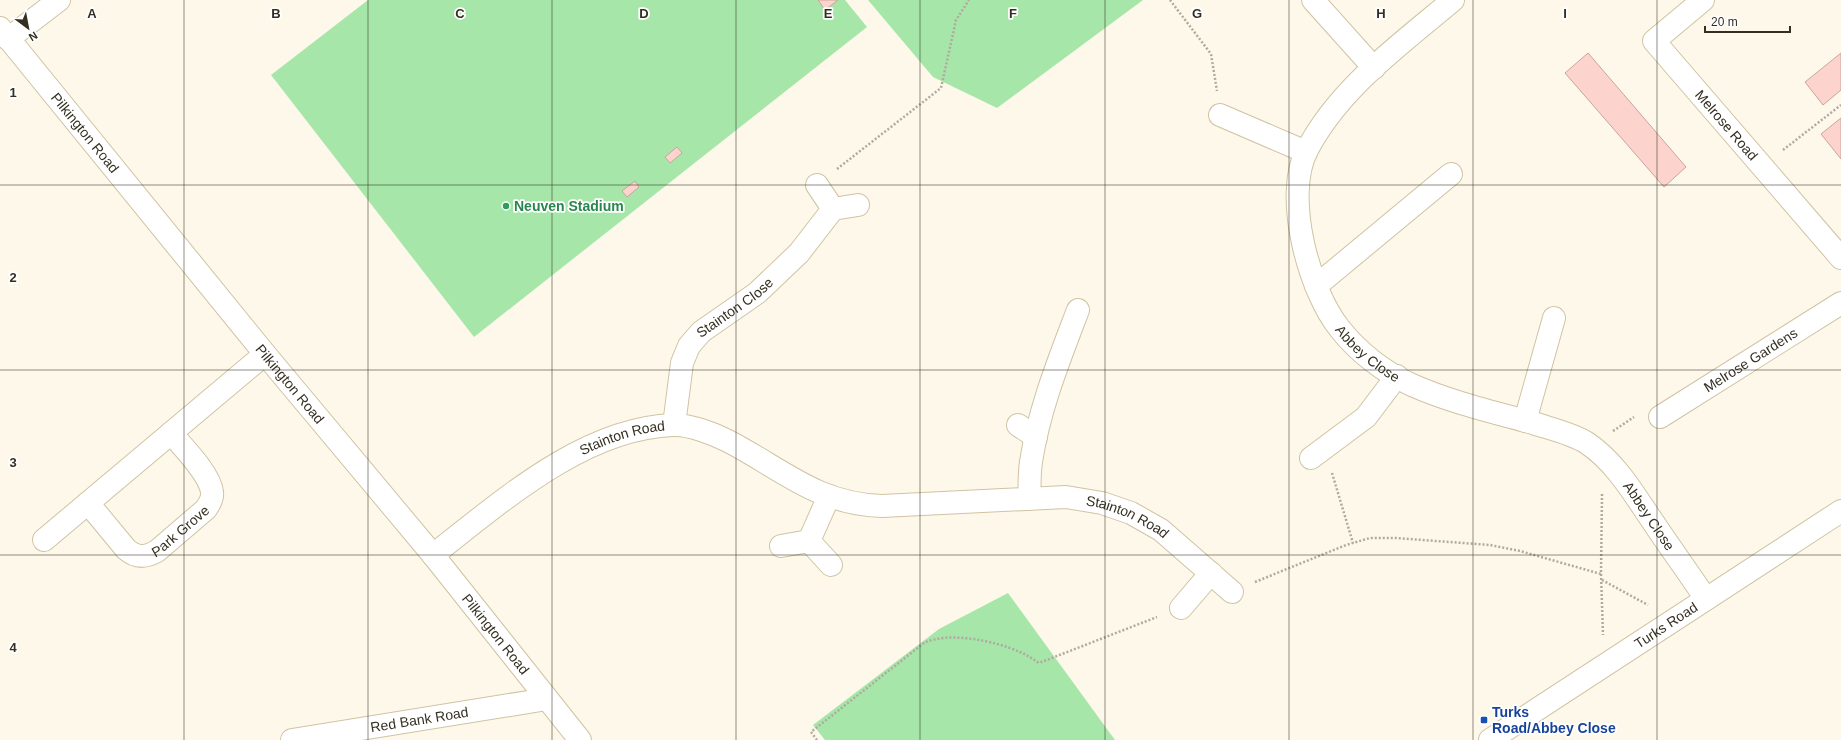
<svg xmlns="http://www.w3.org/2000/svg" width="1841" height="740" font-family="Helvetica,sans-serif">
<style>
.green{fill:#a7e6a9}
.building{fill:#fcd4cd;stroke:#caa49e}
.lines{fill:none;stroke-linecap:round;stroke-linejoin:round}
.minor-casing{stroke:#d0c3a2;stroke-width:24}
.path{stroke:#afaa9d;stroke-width:2.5;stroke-dasharray:2 2;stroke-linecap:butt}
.minor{stroke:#fff;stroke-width:22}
.grid{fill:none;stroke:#342f22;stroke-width:1;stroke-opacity:0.55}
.leisure-dot{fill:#2e9e5b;stroke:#fff;stroke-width:1.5}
.transit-dot{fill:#1a4fb4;stroke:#fff;stroke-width:1.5}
.labels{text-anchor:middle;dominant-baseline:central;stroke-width:3.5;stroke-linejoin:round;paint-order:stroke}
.street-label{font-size:14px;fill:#342f22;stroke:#fff}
.leisure-label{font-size:14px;font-weight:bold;fill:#27864d;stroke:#fff;text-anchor:start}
.transit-label{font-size:14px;font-weight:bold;fill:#164399;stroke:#fff;text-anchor:start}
.grid-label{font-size:13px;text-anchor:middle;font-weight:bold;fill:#342f22;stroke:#fff;stroke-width:3.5;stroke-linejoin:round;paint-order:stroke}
</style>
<rect width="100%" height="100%" fill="#fef8eb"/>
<!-- green -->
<g class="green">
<path d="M368 0H845L867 27 474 337 271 75Z"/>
<path d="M868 0H1143L997 108 933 77Z"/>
<path d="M1008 593 1115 740H825L813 725 939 629Z"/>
</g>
<!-- building -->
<g class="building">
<path d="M818 0H838L825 10Z"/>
<path d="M1588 53 1686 167 1664 187 1565 73Z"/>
<path d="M1841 53V90L1823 105 1805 82Z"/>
<path d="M1841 118V159L1821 134Z"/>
<path d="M677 147 682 153 670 163 665 157Z"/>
<path d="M635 181 639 187 627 197 622 191Z"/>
</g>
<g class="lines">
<!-- minor casing -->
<g class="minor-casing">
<g id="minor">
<path d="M1313 0 1374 68"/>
<path id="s1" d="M1453 0C1401 44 1339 88 1307 150 1283 196 1309 291 1340 329 1358 352 1385 373 1412 385 1450 402 1493 412 1533 423 1551 429 1571 433 1587 443 1615 462 1632 491 1651 519 1669 546 1688 572 1706 599"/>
<path id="s2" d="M1703 0 1654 41 1841 258"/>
<path id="s3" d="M0 28 265 354 433 555 580 740"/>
<path d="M8 39 59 0"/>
<path d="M1220 115 1306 152"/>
<path d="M817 185 833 209 858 205"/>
<path d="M1316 286 1451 174"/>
<path id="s4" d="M1660 417 1841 303"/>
<path d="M1525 421 1554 318"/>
<path id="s5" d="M674 425 682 363 689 346 701 332 757 293 799 253 833 209"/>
<path d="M1018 425 1036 437"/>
<path d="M1311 458 1366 417 1397 376"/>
<path d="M1029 499C1030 487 1029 474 1031 462 1039 409 1059 360 1078 310"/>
<path id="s6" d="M88 503 126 549C136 558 145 558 157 551L206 509C209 504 213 499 212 492 210 474 183 447 171 433"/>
<path d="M44 540 265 354"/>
<path d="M809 541 829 496"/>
<path d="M781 546 809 541 831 565"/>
<path id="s7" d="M433 555C500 503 583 428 673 425 689 424 714 434 728 441 782 469 817 504 882 506L1066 497 1102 503 1131 513 1161 530 1232 592"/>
<path d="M1181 608 1211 573"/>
<path id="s8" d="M292 740 547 699"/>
<path id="s9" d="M1490 740 1841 511"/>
</g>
</g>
<!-- path -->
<g class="path">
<path d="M1170 0 1211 54 1217 91"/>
<path d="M1783 150 1841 105"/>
<path d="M837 169 941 88 956 20 969 0"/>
<path d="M1613 431 1634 417"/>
<path d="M1332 473 1353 543"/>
<path d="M1602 494 1601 574 1603 635"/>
<path d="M1602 580 1648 605"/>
<path d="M1255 582 1346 545 1370 538H1396L1490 545 1520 551 1601 574"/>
<path d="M817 740 811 732 924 643C948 631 996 641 1020 652 1027 655 1033 659 1039 663L1157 617"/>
</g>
<!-- minor -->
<use href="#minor" class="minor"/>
</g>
<!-- grid -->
<path class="grid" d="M184 0V740M368 0V740M552 0V740M736 0V740M920 0V740M1105 0V740M1289 0V740M1473 0V740M1657 0V740M0 185H1841M0 370H1841M0 555H1841"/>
<!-- markers -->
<circle class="leisure-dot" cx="506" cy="206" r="4"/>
<rect class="transit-dot" x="1480" y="716" width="8" height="8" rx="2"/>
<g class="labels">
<!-- street labels -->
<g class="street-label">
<text stroke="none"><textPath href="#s2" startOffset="175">Melrose Road</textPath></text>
<text stroke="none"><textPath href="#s3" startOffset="135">Pilkington Road</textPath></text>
<text stroke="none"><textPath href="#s5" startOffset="141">Stainton Close</textPath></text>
<text stroke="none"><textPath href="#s1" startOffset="437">Abbey Close</textPath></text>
<text stroke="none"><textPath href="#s4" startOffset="107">Melrose Gardens</textPath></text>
<text stroke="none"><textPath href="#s3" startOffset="459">Pilkington Road</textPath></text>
<text stroke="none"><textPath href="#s7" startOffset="225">Stainton Road</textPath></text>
<text stroke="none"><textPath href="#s1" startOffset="773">Abbey Close</textPath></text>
<text stroke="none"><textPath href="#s7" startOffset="754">Stainton Road</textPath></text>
<text stroke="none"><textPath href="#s6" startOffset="124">Park Grove</textPath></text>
<text stroke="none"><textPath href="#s9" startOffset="210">Turks Road</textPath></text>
<text stroke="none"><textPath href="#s3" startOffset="783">Pilkington Road</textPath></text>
<text stroke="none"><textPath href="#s8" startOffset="129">Red Bank Road</textPath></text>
</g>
<!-- leisure labels -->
<g class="leisure-label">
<text x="514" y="206">Neuven Stadium</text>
</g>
<!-- transit labels -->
<g class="transit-label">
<text x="1492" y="712">Turks<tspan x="1492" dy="16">Road/Abbey Close</tspan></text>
</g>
</g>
<g class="grid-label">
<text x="92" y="18">A</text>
<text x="276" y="18">B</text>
<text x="460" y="18">C</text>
<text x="644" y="18">D</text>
<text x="828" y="18">E</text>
<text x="1013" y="18">F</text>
<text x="1197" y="18">G</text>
<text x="1381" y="18">H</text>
<text x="1565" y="18">I</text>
<text x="13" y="97">1</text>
<text x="13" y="282">2</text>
<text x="13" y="467">3</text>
<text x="13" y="652">4</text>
</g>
<!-- north arrow -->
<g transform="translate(28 28) rotate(148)" stroke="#ffffff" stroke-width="3" paint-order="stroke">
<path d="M0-3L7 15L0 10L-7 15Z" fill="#342f22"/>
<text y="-6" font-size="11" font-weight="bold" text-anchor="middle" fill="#342f22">N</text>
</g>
<!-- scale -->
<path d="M1705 26v6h85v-6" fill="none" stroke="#342f22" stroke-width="2"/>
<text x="1711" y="26" font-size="12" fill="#342f22" stroke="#ffffff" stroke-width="3" paint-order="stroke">20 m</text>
</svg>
